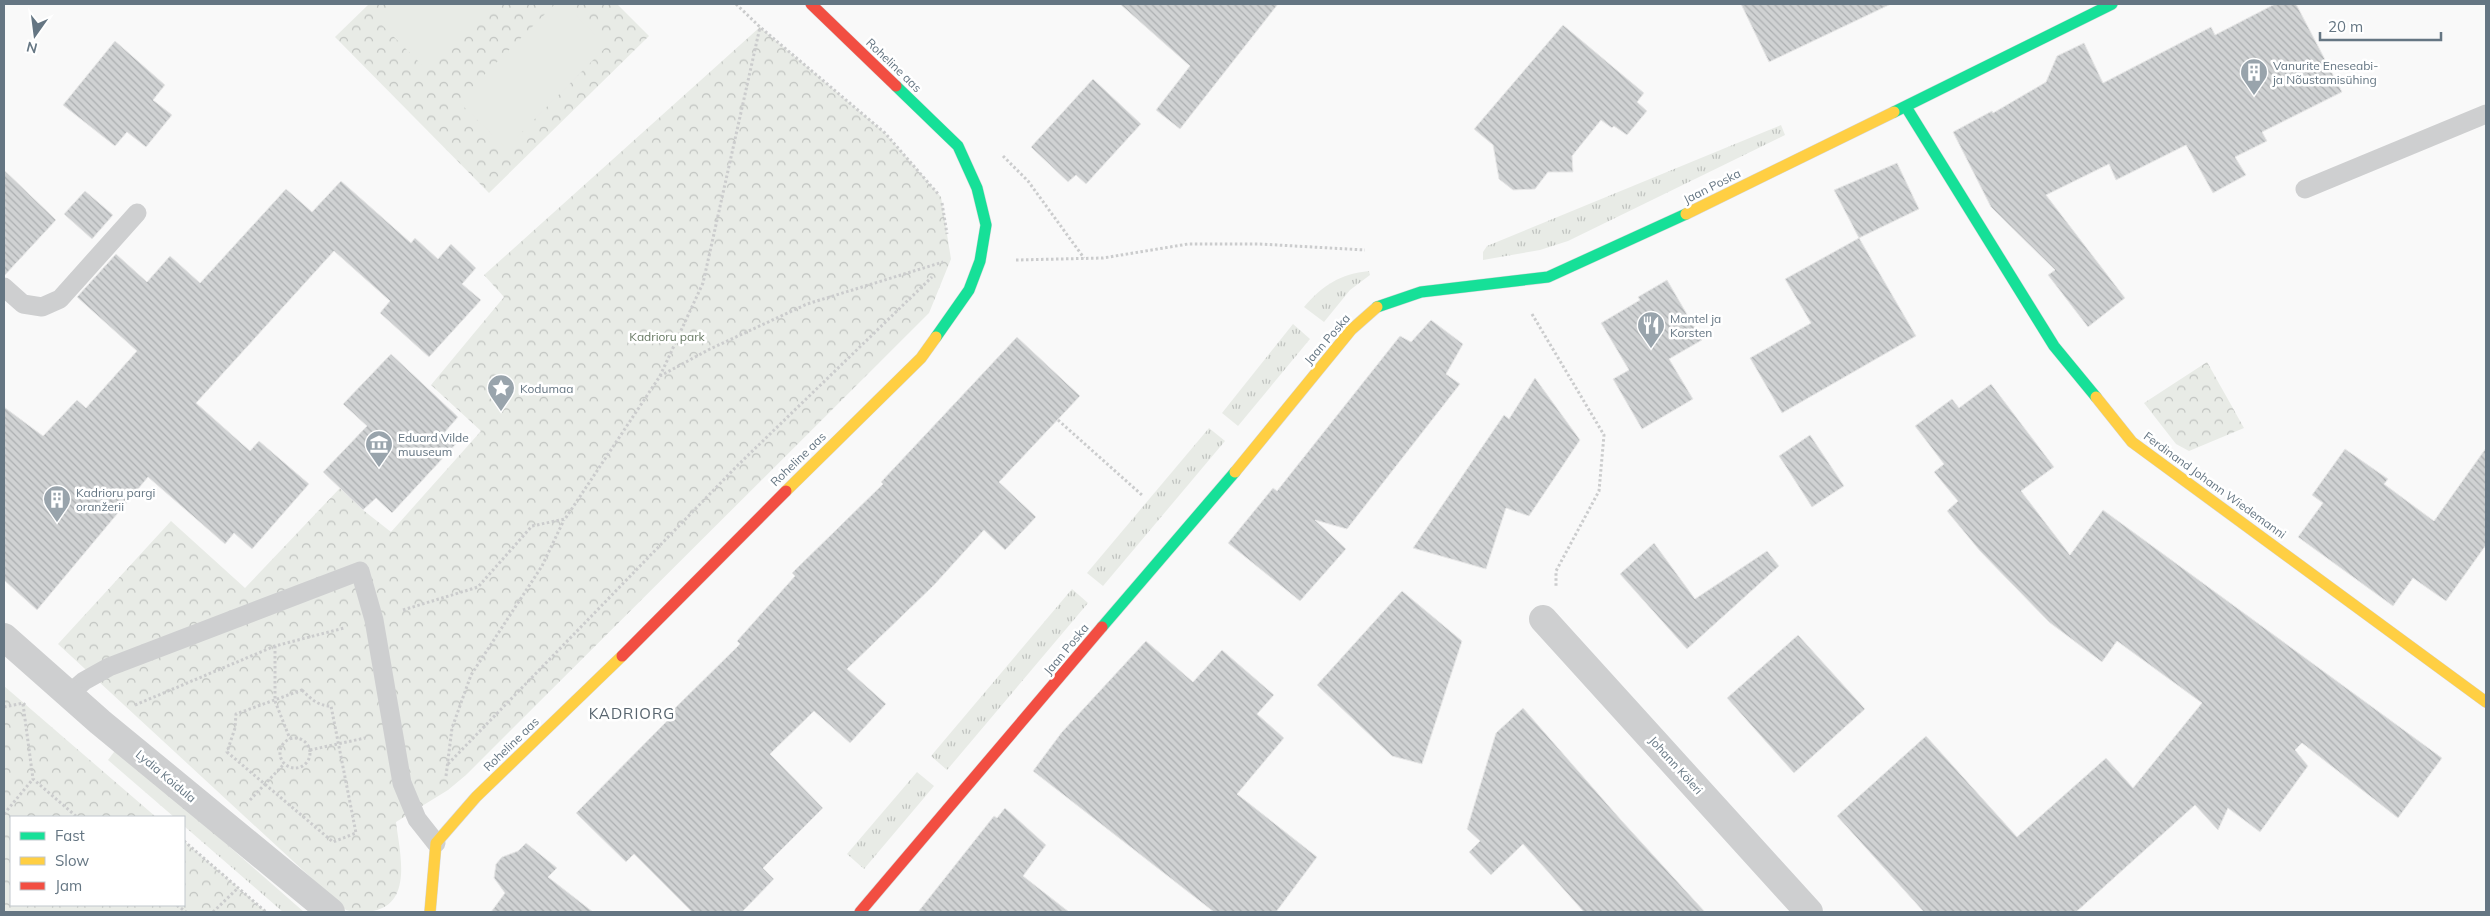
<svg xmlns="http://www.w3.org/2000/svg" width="2490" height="916" font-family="Mulish,sans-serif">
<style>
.grass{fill:url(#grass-tufts)}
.forest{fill:url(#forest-crowns)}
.pitch{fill:#e8ebe6}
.building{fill:url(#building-back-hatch);stroke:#e8e8e8}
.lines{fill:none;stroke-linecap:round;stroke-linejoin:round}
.fast-casing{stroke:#d5d6d7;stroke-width:12}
.slow-casing{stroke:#d5d6d7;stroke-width:12}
.jam-casing{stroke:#d5d6d7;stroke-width:12}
.path{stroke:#cbcccd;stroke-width:3;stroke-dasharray:2.5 2.5;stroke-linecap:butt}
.lane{stroke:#cecfd0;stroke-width:19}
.street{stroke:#cecfd0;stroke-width:28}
.fast{stroke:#16e098;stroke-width:11}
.slow{stroke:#ffcf43;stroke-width:11}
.jam{stroke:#f24e42;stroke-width:11}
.labels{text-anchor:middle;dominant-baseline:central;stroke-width:5;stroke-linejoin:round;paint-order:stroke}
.street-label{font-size:12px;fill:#657683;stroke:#fff}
.poi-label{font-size:12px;fill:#657683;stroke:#fff;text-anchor:start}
.park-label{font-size:12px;fill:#687a64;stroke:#fff}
.quarter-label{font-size:15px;letter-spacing:1px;fill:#57646e;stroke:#fff}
</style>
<defs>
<pattern id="grass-tufts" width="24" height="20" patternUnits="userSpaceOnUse" patternTransform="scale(1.25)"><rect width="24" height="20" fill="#e8ebe6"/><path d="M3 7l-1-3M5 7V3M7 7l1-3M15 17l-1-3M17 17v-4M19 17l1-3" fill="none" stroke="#c0c3c0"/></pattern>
<pattern id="forest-crowns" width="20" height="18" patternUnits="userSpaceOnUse" patternTransform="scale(1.25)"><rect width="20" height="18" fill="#e8ebe6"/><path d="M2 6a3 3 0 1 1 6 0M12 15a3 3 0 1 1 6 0" fill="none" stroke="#c0c3c0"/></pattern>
<pattern id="building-back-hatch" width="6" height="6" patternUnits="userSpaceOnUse" patternTransform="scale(1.25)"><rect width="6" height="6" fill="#d0d2d3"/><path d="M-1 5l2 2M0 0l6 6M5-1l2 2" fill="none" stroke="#acafb1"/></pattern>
</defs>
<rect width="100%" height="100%" fill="#f9f9f9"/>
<!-- grass -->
<g class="grass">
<path d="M1781 125 1785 135 1568 241 1540 250 1483 260V252L1487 246Z"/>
<path d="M1369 271 1370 275 1350 290 1324 322 1304 307C1323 285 1340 274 1369 271Z"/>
<path d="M1293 324 1310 339 1238 426 1222 413Z"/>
<path d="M1209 428 1225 441 1103 586 1087 573Z"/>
<path d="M1072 589 1088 603 947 770 931 756Z"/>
<path d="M117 748 304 912H283L184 826V817H174L108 760Z"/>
<path d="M917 772 934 786 864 869 847 854Z"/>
</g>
<!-- forest -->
<g class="forest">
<path d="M369 4H617L649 36 489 193 335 37Z"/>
<path d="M760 27 885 133 941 197 951 259 929 313 466 775 448 790 396 822C399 849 413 900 377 910 366 913 357 913 346 910L58 644 171 521 245 588 340 488 363 510 391 532 481 431 431 385 504 297 484 275Z"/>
<path d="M2207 362 2244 428 2189 451 2176 444 2144 403Z"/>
<path d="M4 686 156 817H11V905H184V841L266 912H4Z"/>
</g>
<!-- pitch -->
<g class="pitch">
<path d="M399 4H493L427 70 380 23Z"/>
<path d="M555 4H564L607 46 506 148 458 101Z"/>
</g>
<!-- building -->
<g class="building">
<path d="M1120 4H1278L1180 129 1156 110 1190 66Z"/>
<path d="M1741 4H1891L1769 62Z"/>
<path d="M2275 4H2296L2342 92 2262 132 2267 141 2235 157 2246 175 2213 193 2186 145 2116 180 2109 164 2046 195 2125 298 2088 327 2048 275 2055 270 1991 207 1953 132 1992 111 1993 113 2046 82 2057 56 2084 43 2103 83 2211 27 2215 35Z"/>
<path d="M1563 25 1644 93 1637 102 1647 111 1627 135 1614 126 1612 128 1601 120 1572 156 1573 172H1548L1535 189 1513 190 1499 179 1493 145 1474 129Z"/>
<path d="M115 41 165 85 153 100 172 115 146 147 127 132 115 146 63 105Z"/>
<path d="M1093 79 1141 124 1086 184 1076 175 1068 182 1031 147Z"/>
<path d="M1897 163 1919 209 1859 238 1834 190Z"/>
<path d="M4 170 56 220 4 276Z"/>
<path d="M341 181 411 243 415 238 438 259 451 244 476 268 462 284 481 300 429 357 380 313 390 301 334 251 196 403 250 451 259 441 309 484 252 549 234 533 225 544 148 477 37 610 4 580V407L43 436 77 400 86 408 137 351 77 297 116 254 147 282 170 256 200 283 286 189 312 212Z"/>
<path d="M85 191 113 215 92 239 64 214Z"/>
<path d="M1859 238 1916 336 1782 413 1750 358 1811 323 1785 279Z"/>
<path d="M1667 280 1702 340 1669 359 1693 399 1642 429 1613 379 1629 370 1601 323 1640 300 1638 297Z"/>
<path d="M1431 320 1463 344 1446 374 1460 384 1347 529 1315 520 1346 549 1300 601 1228 543 1273 488 1277 491 1400 336 1411 342Z"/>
<path d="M1017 337 1080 396 999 482 1036 517 1005 550 984 530 934 585 847 669 886 704 850 743 814 711 770 754 823 808 763 868 774 879 742 912H692L634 854 626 862 576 813 667 721 665 718 740 644 737 641 795 576 792 573 883 484 881 482Z"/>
<path d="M391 354 458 417 444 433 456 444 392 513 376 498 363 510 323 472 367 426 343 404Z"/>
<path d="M1535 378 1580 440 1529 516 1506 508 1486 569 1413 548 1504 415 1509 419Z"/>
<path d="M1991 384 2054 467 2021 491 2070 555 2103 510 2442 758 2398 818 2302 743 2295 750 2308 766 2260 832 2228 808 2218 830 2195 805 2076 912H1924L1837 816 1926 736 2017 837 2106 758 2133 788 2202 703 2117 641 2102 662 2049 622 1980 551 1947 511 1958 501 1934 472 1944 464 1915 426 1952 399 1959 408Z"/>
<path d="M1810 435 1844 486 1812 507 1779 456Z"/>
<path d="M2486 448V545L2446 601 2413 578 2393 606 2298 537 2323 503 2312 495 2345 449 2388 479 2384 484 2434 521Z"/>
<path d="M1654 543 1695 599 1767 551 1779 566 1687 649 1620 574Z"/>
<path d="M1402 591 1462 641 1422 764 1392 756 1317 685Z"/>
<path d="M1798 635 1865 709 1794 773 1727 698Z"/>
<path d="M1146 641 1193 682 1222 650 1274 695 1257 714 1284 738 1237 794 1317 857 1276 912H1214L1033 771 1062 732Z"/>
<path d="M1523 708 1621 820 1705 912H1584L1523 844 1491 875 1469 852 1480 841 1467 829 1496 733Z"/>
<path d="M1005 808 1046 845 1023 876 1069 912H918L994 816 997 818Z"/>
<path d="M526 843 557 868 548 877 593 912H491L505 893 494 878 496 864 502 857 518 851Z"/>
</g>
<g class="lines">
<!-- fast casing -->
<g class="fast-casing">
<g id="fast">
<path d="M896 86 958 146 977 188 986 225 980 261 969 290 936 337"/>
<path d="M1906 107 2054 346 2096 397"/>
<path d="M1894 112 2112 4"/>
<path d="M1377 307 1421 292 1548 277 1686 214"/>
<path d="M1102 627 1235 472"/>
</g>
</g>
<!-- slow casing -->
<g class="slow-casing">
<g id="slow">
<path d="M1686 214 1894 112"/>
<path d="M2096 397 2132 442 2486 702"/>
<path d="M1235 472 1351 330 1377 307"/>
<path d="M786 491 921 358 936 337"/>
<path d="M430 912 436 843 476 797 622 656"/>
</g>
</g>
<!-- jam casing -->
<g class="jam-casing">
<g id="jam">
<path d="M811 4 896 86"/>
<path d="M622 656 786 491"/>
<path d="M860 912 1102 627"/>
</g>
</g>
<!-- path -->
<g class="path">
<path d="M736 4 760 27 885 133 939 195"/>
<path d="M1003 156 1028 181 1084 258"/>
<path d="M942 203 947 234"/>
<path d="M1016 260 1103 258 1188 244H1260L1365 250"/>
<path d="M1532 314 1604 435 1599 491 1556 571V588"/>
<path d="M660 376 703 283 760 27"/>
<path d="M1058 420 1143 496"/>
<path d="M403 610 478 587 532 526 565 519 660 376 710 349 807 304 943 262"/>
<path d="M275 646V701L290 739"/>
<path d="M302 690C311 699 318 706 331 706L356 833 333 842 227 752 235 728 236 714Z"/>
<path d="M23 704 33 779 77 817"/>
<path d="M135 705 275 646 344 628"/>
<path d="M4 707 23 703 25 705"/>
<circle cx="295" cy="753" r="15"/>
<path d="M310 750 365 738"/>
<path d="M448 764 737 466 932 277"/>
<path d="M446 776 452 728 471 675 542 566 564 520"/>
<path d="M250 800 284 764"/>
<path d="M4 814 33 779"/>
<path d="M184 841 266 912"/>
<path d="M177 905 186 912"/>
<path d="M213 912 238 888"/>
</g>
<!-- lane -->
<g class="lane">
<path d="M2305 189 2486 114"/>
<path d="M4 287 23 304 42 307 60 299 137 213"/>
<path d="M69 694 84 681 109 667 360 571 374 620 402 783 417 819 436 843"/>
</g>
<!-- street -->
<g class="street">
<path d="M1543 619 1809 912"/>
<path d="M4 637 100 722 331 912"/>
</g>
<!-- fast -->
<use href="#fast" class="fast"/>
<!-- slow -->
<use href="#slow" class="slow"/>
<!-- jam -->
<use href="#jam" class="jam"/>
</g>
<!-- icons -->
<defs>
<g id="building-pin" transform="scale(1.4375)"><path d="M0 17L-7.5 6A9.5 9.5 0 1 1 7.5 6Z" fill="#99a4ac" stroke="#fff"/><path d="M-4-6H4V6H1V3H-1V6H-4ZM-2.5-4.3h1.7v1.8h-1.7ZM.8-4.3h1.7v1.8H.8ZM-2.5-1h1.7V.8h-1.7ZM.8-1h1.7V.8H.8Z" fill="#fff"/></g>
<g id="restaurant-pin" transform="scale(1.4375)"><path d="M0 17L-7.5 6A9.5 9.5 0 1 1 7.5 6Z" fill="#99a4ac" stroke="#fff"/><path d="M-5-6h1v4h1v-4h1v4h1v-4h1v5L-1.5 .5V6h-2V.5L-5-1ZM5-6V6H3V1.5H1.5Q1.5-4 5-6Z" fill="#fff"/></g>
<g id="sight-pin" transform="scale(1.4375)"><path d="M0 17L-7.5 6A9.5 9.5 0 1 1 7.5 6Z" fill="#99a4ac" stroke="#fff"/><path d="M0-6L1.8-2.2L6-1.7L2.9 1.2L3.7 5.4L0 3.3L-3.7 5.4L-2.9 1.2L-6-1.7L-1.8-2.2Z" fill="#fff"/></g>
<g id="museum-pin" transform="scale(1.4375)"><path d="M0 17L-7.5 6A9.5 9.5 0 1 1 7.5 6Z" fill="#99a4ac" stroke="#fff"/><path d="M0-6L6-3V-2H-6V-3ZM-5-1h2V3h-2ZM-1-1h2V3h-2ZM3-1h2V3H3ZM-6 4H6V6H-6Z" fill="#fff"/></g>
</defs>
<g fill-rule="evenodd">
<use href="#building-pin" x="2254" y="72"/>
<use href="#restaurant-pin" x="1651" y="325"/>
<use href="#sight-pin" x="501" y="388"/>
<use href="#museum-pin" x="379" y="444"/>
<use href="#building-pin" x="57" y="499"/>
</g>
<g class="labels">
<!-- street labels -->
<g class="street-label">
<text transform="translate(894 65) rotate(44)">Roheline aas</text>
<text transform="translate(1712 186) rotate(-27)">Jaan Poska</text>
<text transform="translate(1327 339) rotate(-49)">Jaan Poska</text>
<text transform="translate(798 459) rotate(-44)">Roheline aas</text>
<text transform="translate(2215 485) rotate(36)">Ferdinand Johann Wiedemanni</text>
<text transform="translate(1066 649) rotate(-50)">Jaan Poska</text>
<text transform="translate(511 744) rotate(-44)">Roheline aas</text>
<text transform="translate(1676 765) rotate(48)">Johann Köleri</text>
<text transform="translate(166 776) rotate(40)">Lydia Koidula</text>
</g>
<!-- poi labels -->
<g class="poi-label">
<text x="2273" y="65">Vanurite Eneseabi-<tspan x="2273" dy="14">ja Nõustamisühing</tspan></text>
<text x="1670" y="318">Mantel ja<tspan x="1670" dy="14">Korsten</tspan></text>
<text x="520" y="388">Kodumaa</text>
<text x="398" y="437">Eduard Vilde<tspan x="398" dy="14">muuseum</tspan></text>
<text x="76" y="492">Kadrioru pargi<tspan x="76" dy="14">oranžerii</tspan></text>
</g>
<!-- park labels -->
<g class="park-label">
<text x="667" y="336">Kadrioru park</text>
</g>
<!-- quarter labels -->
<g class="quarter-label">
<text x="632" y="713">KADRIORG</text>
</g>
</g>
<!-- border -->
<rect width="2490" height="916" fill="none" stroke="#657683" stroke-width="10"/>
<!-- legend -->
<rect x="10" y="816" width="175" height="90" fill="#ffffff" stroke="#c1c8cd"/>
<rect x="20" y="832" width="25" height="8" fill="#16e098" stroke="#c1c8cd"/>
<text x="55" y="841" font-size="15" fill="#657683">Fast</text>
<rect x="20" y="857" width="25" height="8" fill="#ffcf43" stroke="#c1c8cd"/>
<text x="55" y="866" font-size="15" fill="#657683">Slow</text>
<rect x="20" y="882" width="25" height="8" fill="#f24e42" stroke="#c1c8cd"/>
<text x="55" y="891" font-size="15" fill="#657683">Jam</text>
<!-- north arrow -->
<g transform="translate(35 35) rotate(194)" stroke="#ffffff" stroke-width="4" paint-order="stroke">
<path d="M0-4L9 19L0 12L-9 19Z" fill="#657683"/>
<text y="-8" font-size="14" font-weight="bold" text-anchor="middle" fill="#657683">N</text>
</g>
<!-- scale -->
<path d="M2320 32v8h121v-8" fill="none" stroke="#657683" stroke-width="2.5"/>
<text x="2328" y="32" font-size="15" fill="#657683" stroke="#ffffff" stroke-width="4" paint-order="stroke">20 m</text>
</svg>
